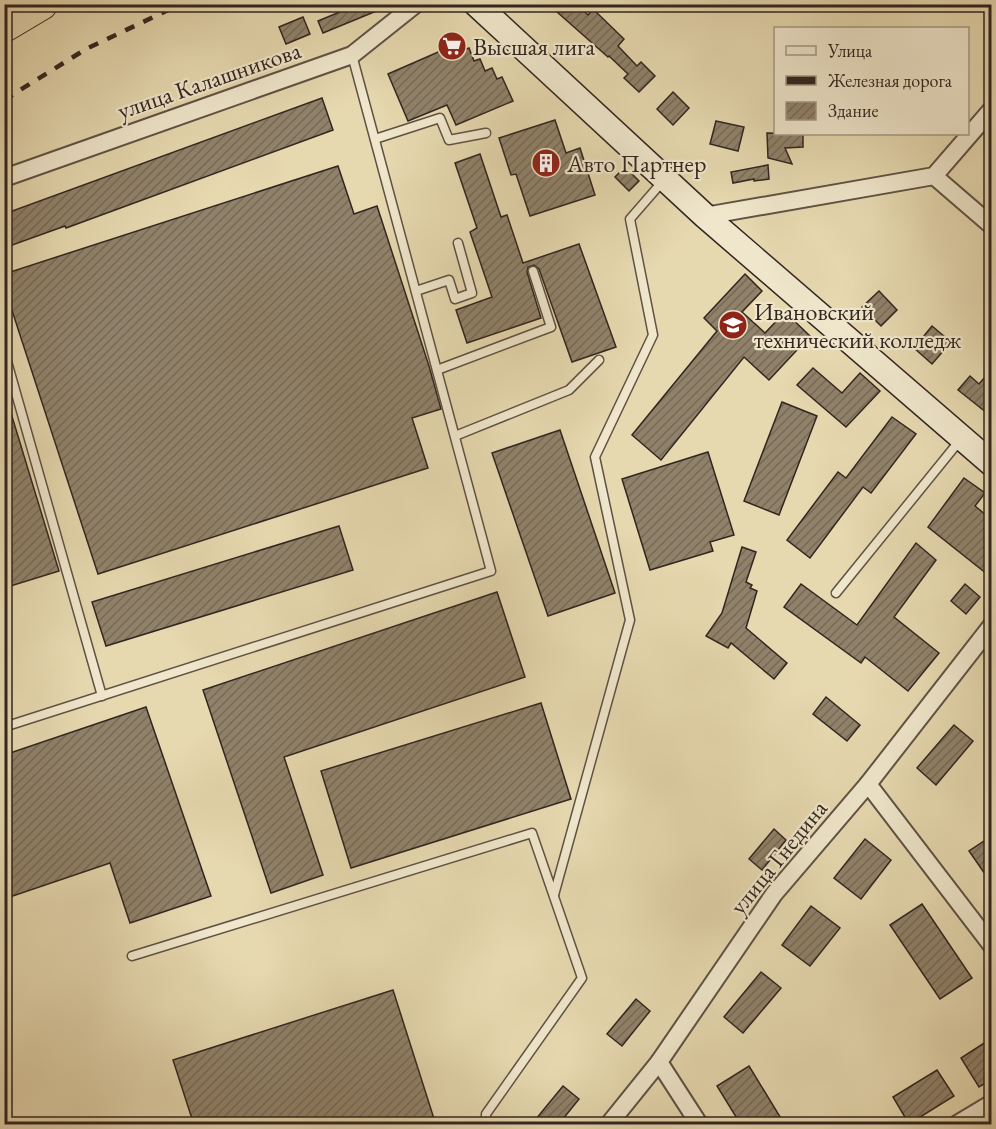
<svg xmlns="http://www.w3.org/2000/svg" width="996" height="1129" font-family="'EB Garamond',serif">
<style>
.building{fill:url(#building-hatch);stroke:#322520;stroke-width:1.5}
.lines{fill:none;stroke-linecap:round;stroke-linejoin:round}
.lane-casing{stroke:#5f5244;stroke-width:11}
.street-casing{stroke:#5f5244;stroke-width:20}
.secondary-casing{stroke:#322520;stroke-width:27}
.highway-casing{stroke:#322520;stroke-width:34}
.lane{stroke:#efe6cb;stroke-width:8}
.street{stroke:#efe6cb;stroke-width:16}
.secondary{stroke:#efe6cb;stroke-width:24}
.highway{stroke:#e6d8af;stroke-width:32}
.rail{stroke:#322520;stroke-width:4.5;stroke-dasharray:10 10;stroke-linecap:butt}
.labels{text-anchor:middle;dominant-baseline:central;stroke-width:4.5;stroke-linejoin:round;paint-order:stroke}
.poi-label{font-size:24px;fill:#322520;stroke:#efe6cb;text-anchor:start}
.street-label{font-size:24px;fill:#322520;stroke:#efe6cb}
</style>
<defs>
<pattern id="building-hatch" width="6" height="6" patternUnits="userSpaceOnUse" patternTransform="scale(1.5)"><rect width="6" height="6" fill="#90826a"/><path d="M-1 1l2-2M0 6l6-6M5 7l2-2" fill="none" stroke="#766a57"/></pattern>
</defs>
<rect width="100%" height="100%" fill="#e6d8af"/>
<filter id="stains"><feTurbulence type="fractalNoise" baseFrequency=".00333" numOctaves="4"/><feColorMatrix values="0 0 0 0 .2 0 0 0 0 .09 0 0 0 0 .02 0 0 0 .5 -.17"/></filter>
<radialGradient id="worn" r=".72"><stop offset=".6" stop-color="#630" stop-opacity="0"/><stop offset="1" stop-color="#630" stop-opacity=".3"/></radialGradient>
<!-- building -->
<g class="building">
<path d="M359 4 391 5 323 33 318 21Z"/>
<path d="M548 4H576L588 15 593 9 624 39 618 46 637 66 641 62 655 76 639 92 624 78 628 74 609 56 608 57Z"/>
<path d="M303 17 310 34 286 44 279 27Z"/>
<path d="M461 42 464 50 469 48 474 61 480 59 485 71 492 68 497 79 502 77 513 101 456 125 447 105 408 121 388 74Z"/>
<path d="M673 92 689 108 673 125 657 109Z"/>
<path d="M322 98 333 130 66 228 65 226 4 248V214Z"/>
<path d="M555 120 566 153 580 148 595 195 530 216 516 174 511 175 499 138Z"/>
<path d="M716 121 744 127 738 151 710 144Z"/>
<path d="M767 133 803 134V147L785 148 792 164 768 158Z"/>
<path d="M480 154 501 217 507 215 523 263 579 244 616 347 572 362 539 269 534 265 528 267 527 272 541 318 467 343 456 310 492 297 470 232 477 228 455 163Z"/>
<path d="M768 165 769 179 754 181V179L733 183 731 172Z"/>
<path d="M338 166 354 214 377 206 429 366 441 409 412 418 428 468 98 574 4 286V274Z"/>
<path d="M625 167 639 181 629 191 615 177Z"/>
<path d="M745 274 762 291 742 312 765 333 785 312 810 336 769 380 744 357 661 460 632 435 717 331 704 318Z"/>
<path d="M879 291 897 310 881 326 862 307Z"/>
<path d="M932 326 951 342 932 364 914 348Z"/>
<path d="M813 368 842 393 860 373 880 391 846 427 797 385Z"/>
<path d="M970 376 979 384 985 377 992 382V417L958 390Z"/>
<path d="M7 400 59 571 4 588V401Z"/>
<path d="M782 402 817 416 779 515 744 501Z"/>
<path d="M892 417 916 434 871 493 863 487 810 558 787 540 838 472 846 478Z"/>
<path d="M560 430 615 593 548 616 492 453Z"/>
<path d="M708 452 734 535 710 542 713 551 650 570 622 479Z"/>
<path d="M964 478 985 493 975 506 992 520V578L928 527Z"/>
<path d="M339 526 353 570 106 646 92 602Z"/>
<path d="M916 543 936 560 894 617 939 653 908 691 865 657 861 663 784 607 801 584 857 625Z"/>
<path d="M742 547 756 552 746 582 752 585 750 588 757 591 746 628 787 663 774 679 731 643 728 648 706 636 722 613Z"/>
<path d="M965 584 980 597 966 614 951 601Z"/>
<path d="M497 592 525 677 284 757 323 875 271 893 203 690Z"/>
<path d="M826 697 860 725 847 741 813 714Z"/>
<path d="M541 703 571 799 351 868 321 771Z"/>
<path d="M146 707 211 896 130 923 110 863 4 899V755Z"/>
<path d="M954 725 973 741 936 785 917 768Z"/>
<path d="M774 829 786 840 762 870 749 859Z"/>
<path d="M865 839 891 860 861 899 834 878Z"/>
<path d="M987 839 992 846V884L969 851Z"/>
<path d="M922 904 972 978 940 999 890 925Z"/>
<path d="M811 906 840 928 810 966 782 945Z"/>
<path d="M761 972 781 988 743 1033 724 1017Z"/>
<path d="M393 990 436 1125H194L173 1060Z"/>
<path d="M636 999 650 1011 622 1046 607 1034Z"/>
<path d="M992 1038V1079L979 1087 961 1058Z"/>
<path d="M749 1066 785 1125H741L717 1086Z"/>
<path d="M937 1070 954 1096 909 1124 893 1097Z"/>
<path d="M563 1086 579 1099 558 1125H531Z"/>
</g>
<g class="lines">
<!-- lane casing -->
<g class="lane-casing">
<g id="lane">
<path d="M375 139 440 118 449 140 486 133"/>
<path d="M416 291 449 280 455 299 472 293 458 243"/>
<path d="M4 351 102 696"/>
<path d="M437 370 551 327 533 271"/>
<path d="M455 436 569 390 599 360"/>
<path d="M836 593 961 439"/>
<path d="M4 727 491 571 352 55"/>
<path d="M554 895 630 620 595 457 653 335 630 219 663 181"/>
<path d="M132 956 532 833 582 978 486 1114V1124"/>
</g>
</g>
<!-- street casing -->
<g class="street-casing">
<g id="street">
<path d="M934 176 992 226"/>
<path d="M4 178 352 55 416 4"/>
<path d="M705 216 934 176 992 109"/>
<path d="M868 784 992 946"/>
<path d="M659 1062 699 1124"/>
<path d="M609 1124 659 1062 774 894 868 784 992 625"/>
<path d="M957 1124 992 1103"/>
</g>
</g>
<!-- secondary casing -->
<g class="secondary-casing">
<path id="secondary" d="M476 4 705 216 992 464"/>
</g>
<!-- highway casing -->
<g class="highway-casing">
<path id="highway" d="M4 26 41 4"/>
</g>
<!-- lane -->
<use href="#lane" class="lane"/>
<!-- street -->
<use href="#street" class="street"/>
<!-- secondary -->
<use href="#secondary" class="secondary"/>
<!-- highway -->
<use href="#highway" class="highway"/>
<!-- rail -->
<path class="rail" d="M4 100 86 49 181 4"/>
</g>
<!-- icons -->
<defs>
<g id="supermarket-disc" transform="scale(1.5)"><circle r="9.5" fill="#8f2418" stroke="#efe6cb"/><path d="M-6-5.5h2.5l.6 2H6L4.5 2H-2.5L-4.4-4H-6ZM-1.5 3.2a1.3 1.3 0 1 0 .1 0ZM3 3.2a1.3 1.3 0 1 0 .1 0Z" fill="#fff"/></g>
<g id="building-disc" transform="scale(1.5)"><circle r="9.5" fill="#8f2418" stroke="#efe6cb"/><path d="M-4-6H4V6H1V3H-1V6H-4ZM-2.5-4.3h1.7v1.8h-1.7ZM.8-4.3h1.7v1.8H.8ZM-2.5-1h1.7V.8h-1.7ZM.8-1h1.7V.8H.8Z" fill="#fff"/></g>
<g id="university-disc" transform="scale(1.5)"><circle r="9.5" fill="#8f2418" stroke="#efe6cb"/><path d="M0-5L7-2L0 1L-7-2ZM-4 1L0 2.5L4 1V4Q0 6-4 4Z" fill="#fff"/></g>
</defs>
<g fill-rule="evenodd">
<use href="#supermarket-disc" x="452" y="46"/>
<use href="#building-disc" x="546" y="163"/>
<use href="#university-disc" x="733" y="325"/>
</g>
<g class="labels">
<!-- poi labels -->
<g class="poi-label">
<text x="473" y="46">Высшая лига</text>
<text x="567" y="163">Авто Партнер</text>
<text x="754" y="311">Ивановский<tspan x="754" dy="28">технический колледж</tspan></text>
</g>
<!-- street labels -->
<g class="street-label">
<text transform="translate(209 80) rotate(-19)">улица Калашникова</text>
<text transform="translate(778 857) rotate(-51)">улица Гнедина</text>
</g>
</g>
<!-- margin -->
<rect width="996" height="1129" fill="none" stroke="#e6d8af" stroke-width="24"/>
<rect x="6" y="6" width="984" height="1117" fill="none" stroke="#322520" stroke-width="3"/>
<rect x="12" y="12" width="972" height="1105" fill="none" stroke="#322520" stroke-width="1.5"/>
<!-- legend -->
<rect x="774" y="27" width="195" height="108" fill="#efe6cb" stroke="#a39987" stroke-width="1.5"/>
<rect x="786" y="46" width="30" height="9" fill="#efe6cb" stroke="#a39987" stroke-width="1.5"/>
<text x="828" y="57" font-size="18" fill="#322520">Улица</text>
<rect x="786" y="76" width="30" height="9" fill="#322520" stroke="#a39987" stroke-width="1.5"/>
<text x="828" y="87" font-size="18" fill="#322520">Железная дорога</text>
<rect x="786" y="102" width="30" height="18" fill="url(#building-hatch)" stroke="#a39987" stroke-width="1.5"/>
<text x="828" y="117" font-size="18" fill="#322520">Здание</text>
<rect width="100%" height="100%" filter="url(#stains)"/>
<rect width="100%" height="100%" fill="url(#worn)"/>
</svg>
